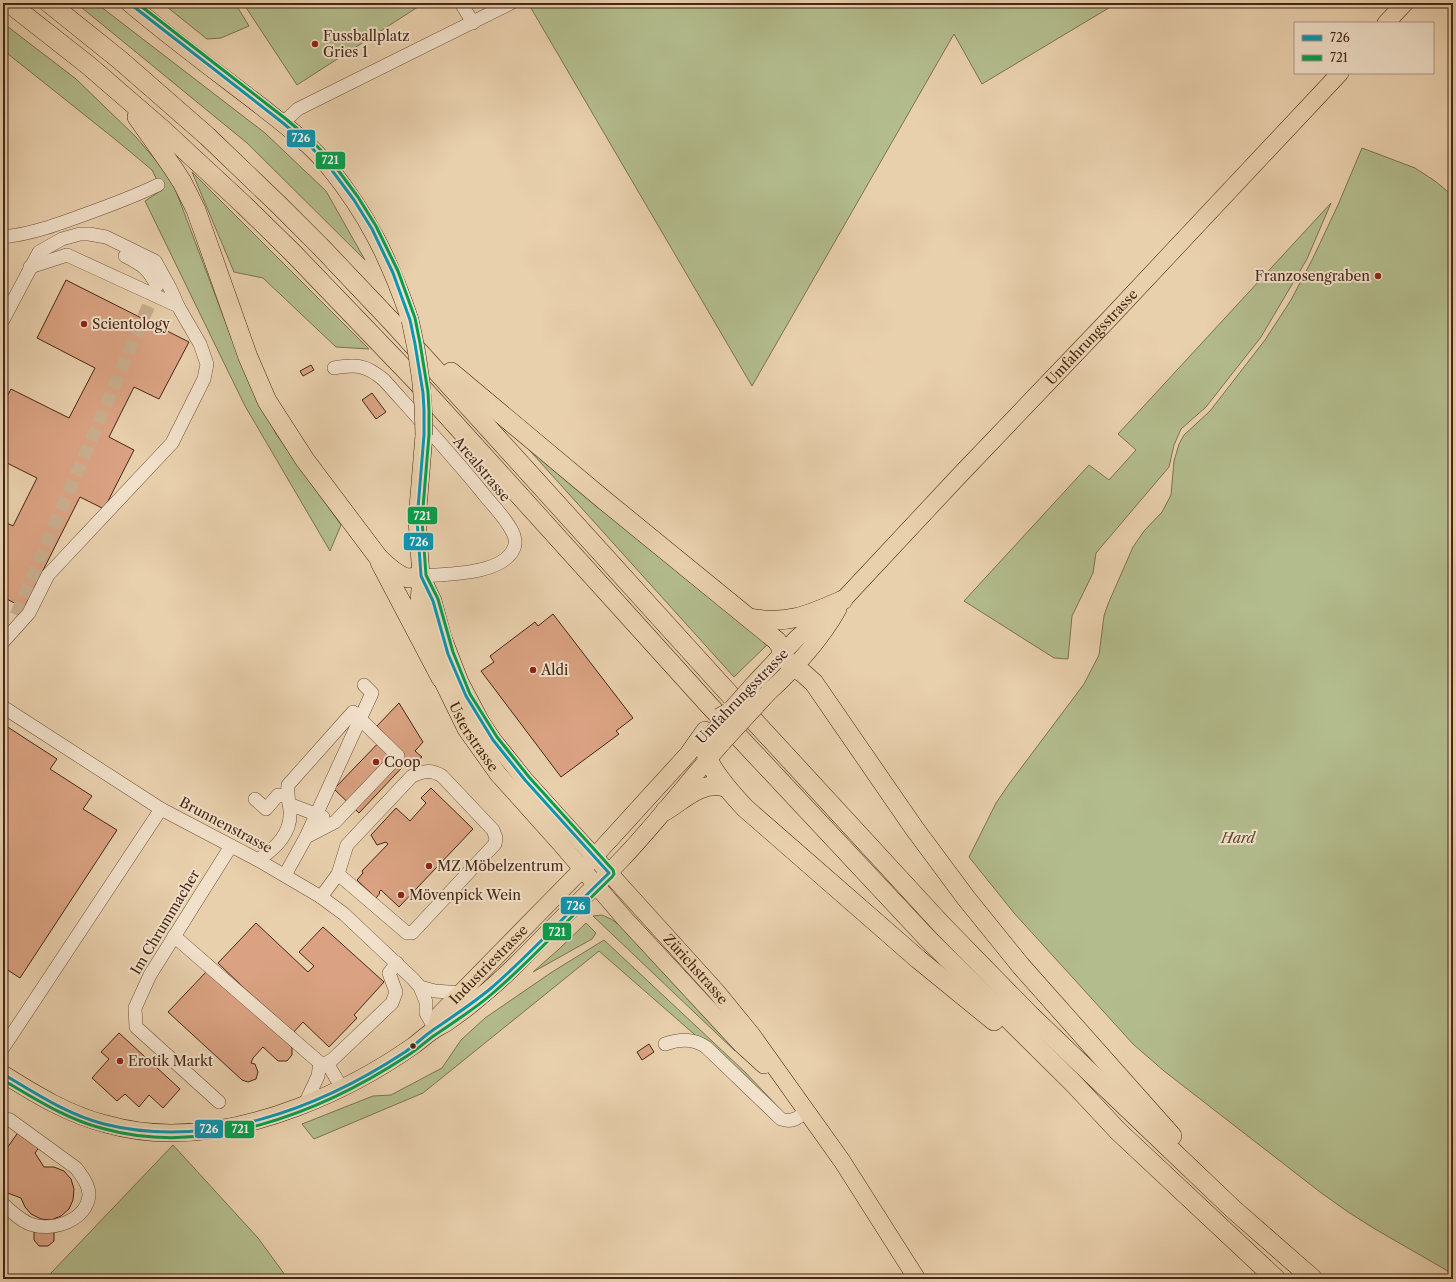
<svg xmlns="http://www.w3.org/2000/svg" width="1456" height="1282" font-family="'Libre Caslon Text',serif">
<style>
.green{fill:#b3bc8d;stroke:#7d7250}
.building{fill:#daa282;stroke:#472714}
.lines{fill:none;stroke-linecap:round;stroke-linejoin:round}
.minor-tunnel{stroke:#c9ae8e;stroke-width:13;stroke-dasharray:13 6;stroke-linecap:butt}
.minor-casing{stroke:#70513a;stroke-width:14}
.major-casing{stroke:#472714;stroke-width:18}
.highway-casing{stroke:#472714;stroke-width:20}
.minor{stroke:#f1e0ca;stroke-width:13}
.major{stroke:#e9d0ad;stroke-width:17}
.highway{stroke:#e9d0ad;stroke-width:19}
.major-bridge-casing{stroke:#472714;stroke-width:18;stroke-linecap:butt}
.highway-bridge-casing{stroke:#472714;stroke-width:20;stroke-linecap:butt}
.major-bridge{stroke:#e9d0ad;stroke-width:17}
.highway-bridge{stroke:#e9d0ad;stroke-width:19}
.bus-1-casing{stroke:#f1e0ca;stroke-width:6}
.bus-2-casing{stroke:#f1e0ca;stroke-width:6}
.bus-1{stroke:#0b96b2;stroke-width:3}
.bus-2{stroke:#04a04e;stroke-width:3}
.poi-dot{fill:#8f2418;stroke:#f1e0ca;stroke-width:1.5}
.bus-dot{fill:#472714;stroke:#f1e0ca;stroke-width:1.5}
.labels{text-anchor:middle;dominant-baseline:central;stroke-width:4;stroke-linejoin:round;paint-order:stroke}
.poi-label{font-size:14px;fill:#472714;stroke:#f1e0ca;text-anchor:start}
.street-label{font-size:14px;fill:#472714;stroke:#f1e0ca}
.park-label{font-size:14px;font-style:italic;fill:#5d452c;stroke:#f1e0ca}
.line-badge{stroke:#f1e0ca;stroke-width:1.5}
.badge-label{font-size:11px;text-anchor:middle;font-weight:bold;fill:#fff}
</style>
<rect width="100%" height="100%" fill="#e9d0ad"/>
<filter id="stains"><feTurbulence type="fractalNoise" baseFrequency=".005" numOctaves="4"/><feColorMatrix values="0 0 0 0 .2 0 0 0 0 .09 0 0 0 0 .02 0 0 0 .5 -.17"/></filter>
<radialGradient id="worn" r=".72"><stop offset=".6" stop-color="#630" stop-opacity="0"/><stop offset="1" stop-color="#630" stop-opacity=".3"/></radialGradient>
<!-- green -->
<g class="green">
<path d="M76 3H96L265 133 326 191 365 260 247 143Z"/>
<path d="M162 3H235L249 26 221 38 207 39Z"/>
<path d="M243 3H424L297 85Z"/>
<path d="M528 3H1117L982 84 954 34 752 386Z"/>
<path d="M3 23 76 79 136 137 171 178 236 350 276 434 341 525 330 551 245 406 145 201 162 190 152 170 116 140 3 50Z"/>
<path d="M1362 148 1415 168 1435 181 1453 196V1274L1375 1229 1348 1212 1320 1192 1164 1071 1133 1044 1014 913 969 857 996 803 1009 784 1084 684 1099 655 1104 616 1108 604 1133 547 1144 531 1162 512 1171 495 1174 461 1179 444 1184 435 1210 411 1265 340 1291 300 1313 258 1338 205Z"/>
<path d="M192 172 369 349 336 347 263 278 234 272Z"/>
<path d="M1331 203 1307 259 1261 337 1206 407 1181 429 1174 445 1169 467 1096 553 1093 573 1072 616 1068 659 1054 658 964 601 1089 465 1109 480 1136 450 1118 434Z"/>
<path d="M513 432 770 642 734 677Z"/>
<path d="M602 915 611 919 621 926 737 1049 735 1051 593 916Z"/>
<path d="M586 923 596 933 592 939 533 972 558 950Z"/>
<path d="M604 940 745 1072 781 1110 599 951 423 1093 314 1139 302 1124 373 1096 391 1095 442 1068 461 1040 485 1018 552 972Z"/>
<path d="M173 1145 258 1238 288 1279H51V1273Z"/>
</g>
<!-- building -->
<g class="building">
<path d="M66 280 189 342 159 399 134 387 109 437 134 450 104 509 80 497 24 608 3 597V521L13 526 37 478 3 461V404L11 389 69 418 95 368 37 338Z"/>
<path d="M311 365 314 370 303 376 300 371Z"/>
<path d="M372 393 386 412 376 419 362 400Z"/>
<path d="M553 614 633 718 616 731 619 734 561 777 481 671 494 662 490 656 535 622 538 626Z"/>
<path d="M399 703 423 742 415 751 422 757 416 762 411 758 359 813 334 789 386 735 377 726Z"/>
<path d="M3 724 57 759 50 769 92 796 83 809 117 830 20 978 3 967Z"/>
<path d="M431 788 473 829 399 907 381 890 379 892 380 893 376 898 357 880 363 873 362 871 388 844 386 842 377 845 371 835 396 808 410 821 426 803 421 798Z"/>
<path d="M256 923 308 972 314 966 299 952 323 927 384 982 354 1015 357 1018 329 1047 303 1022 292 1034 218 963Z"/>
<path d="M207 971 292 1047V1055L287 1061H278L263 1047 253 1058 251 1063 255 1064 258 1072 256 1079 248 1082 242 1080 168 1012Z"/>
<path d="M119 1033 180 1089 163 1108 149 1095 139 1107 125 1094 117 1101 92 1078 109 1059 101 1052Z"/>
<path d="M649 1044 654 1052 642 1060 637 1052Z"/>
<path d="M19 1131 40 1146 35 1153 44 1167H54L64 1171 71 1179 74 1189 73 1200 69 1209 61 1216 51 1220 41 1219 31 1214 25 1207 21 1198 5 1192 3 1194V1149L5 1151Z"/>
<path d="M34 1232H54V1241L48 1246H39L34 1240Z"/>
</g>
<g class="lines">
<!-- minor-tunnel -->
<path class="minor-tunnel" d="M16 615 157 286"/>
<!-- minor casing -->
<g class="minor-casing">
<g id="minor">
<path d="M461 3 473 23"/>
<path d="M283 123 298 109 511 3"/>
<path d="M3 237C32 234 59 224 86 214 111 205 135 196 158 185"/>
<path d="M125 256C142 265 148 268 157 286"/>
<path d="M30 267 67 255 178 306"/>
<path d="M3 320 39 252 62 239 80 234H89L106 237 155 261 170 288 178 306 200 344 207 364 204 379 172 443 48 575 29 613 3 642"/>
<path d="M334 368C357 364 366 365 384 380 417 417 451 454 482 492 492 505 505 517 512 531 515 536 516 543 514 548 503 575 446 574 421 576"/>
<path d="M3 707 161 809 258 860 321 897 344 914 413 979 420 987 426 1002V1013L435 1029"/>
<path d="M255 799 266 809 278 795 287 796"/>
<path d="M289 804 323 817"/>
<path d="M258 860C276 848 292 833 290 810 289 801 287 794 288 785L353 712 398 756 335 822 306 837"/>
<path d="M285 875 306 837 372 693 364 685"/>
<path d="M321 897 338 874 347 845 412 776C424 771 431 769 442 776L493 830 496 838 495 844 412 933H407L338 874"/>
<path d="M174 936 320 1063H327L333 1059 392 1003 396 992 389 973 397 963"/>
<path d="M420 987 435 991 461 993"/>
<path d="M665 1044C680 1039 693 1038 706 1047L781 1119C792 1123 799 1118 806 1110"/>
<path d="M3 1048 161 809"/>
<path d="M327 1063 342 1088"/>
<path d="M219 1102 136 1027 135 1008 150 975 231 846"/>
<path d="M305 1104 318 1076 320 1063"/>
<path d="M3 1118 10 1120 76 1168C82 1176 89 1185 89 1195 87 1220 54 1231 33 1225 22 1222 12 1212 3 1204"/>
</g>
</g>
<!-- major casing -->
<g class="major-casing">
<g id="major">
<path d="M129 3C170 38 215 71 258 104 282 123 308 142 328 166 368 215 390 261 410 320"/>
<path d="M1386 23 1405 3"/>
<path id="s1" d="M424 435 417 520 421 576 419 602 441 678 466 729 498 774 560 843 625 919 741 1044 764 1065"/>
<path id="s2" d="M421 576 433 601 443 638 460 682 481 722 493 740 525 780 716 991 752 1035 842 1161 917 1279"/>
<path id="s3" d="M753 685 797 638 843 600 958 477 1109 319 1340 73"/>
<path d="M768 693C795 668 820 641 838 609"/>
<path id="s4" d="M436 1027 440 1014 594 857 688 754 705 730"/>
<path d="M3 1074C35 1094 69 1115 106 1124 127 1130 149 1133 171 1133 254 1133 346 1093 413 1046 420 1041 426 1035 434 1030 438 1027 444 1025 449 1021 459 1014 470 1006 480 997 507 976 529 951 553 927 576 904 600 882 622 859 658 821 689 780 723 742"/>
</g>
</g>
<!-- highway casing -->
<g class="highway-casing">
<g id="highway">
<path d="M9 3 88 65 162 129 244 205 293 253 416 381 708 704 927 938 1075 1085 1118 1131 1276 1279"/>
<path d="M49 3 120 60 207 136 280 206 320 246 392 322 722 686 942 925 1030 1015 1147 1127 1233 1209 1313 1279"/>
<path d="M137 117 173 168 182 182 196 210 248 357 267 401 305 460 378 557C385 564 397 576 408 578 412 578 417 577 421 576"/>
<path d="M451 372 604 500 777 641 782 649 781 655 794 668 803 673 814 683 914 828 966 898 1021 966 1172 1136"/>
<path d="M380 562 441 678"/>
<path d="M750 618C788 625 809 615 843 600"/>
<path d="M709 739C707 742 705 744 705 747 705 765 733 795 745 808L918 959 994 1021"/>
<path d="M665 811C685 799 701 781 725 787"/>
</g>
</g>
<!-- minor -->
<use href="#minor" class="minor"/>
<!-- major -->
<use href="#major" class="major"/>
<!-- highway -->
<use href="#highway" class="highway"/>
<!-- major-bridge casing -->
<g class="major-bridge-casing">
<g id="major-bridge">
<path d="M410 320C419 358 424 396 424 435"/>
<path d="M719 717 730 711 753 685"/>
<path d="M723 742 768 693"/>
</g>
</g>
<!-- highway-bridge casing -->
<g class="highway-bridge-casing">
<path id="highway-bridge" d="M709 739 721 725 730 711"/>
</g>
<!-- major-bridge -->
<use href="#major-bridge" class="major-bridge"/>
<!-- highway-bridge -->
<use href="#highway-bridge" class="highway-bridge"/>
<!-- bus-1 casing -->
<g class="bus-1-casing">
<path id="bus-1" d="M3 1074C35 1093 68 1115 104 1124 209 1150 318 1109 405 1052 415 1045 423 1037 433 1030 452 1017 472 1004 490 989 532 953 569 911 609 873L525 780 493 740 466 696 448 654 433 601 421 576 417 520 424 435V410L423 393 415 344 410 320 393 273 372 229 354 200 328 165 311 147 283 123 129 3"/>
</g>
<!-- bus-2 casing -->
<g class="bus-2-casing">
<path id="bus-2" d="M3 1080C34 1098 66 1119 101 1128 206 1158 320 1113 407 1056 417 1050 426 1041 435 1035 455 1021 475 1009 493 993 535 957 572 915 612 877L614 874 613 870 529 777 497 737 470 694 453 652 438 599 426 575 422 520 429 435V410L428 392 420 343 415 318 398 271 376 226 358 197 332 162 314 143 286 119 137 3"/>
</g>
<!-- bus-1 -->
<use href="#bus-1" class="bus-1"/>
<!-- bus-2 -->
<use href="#bus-2" class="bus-2"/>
</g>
<!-- markers -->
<g class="poi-dot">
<circle cx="315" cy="44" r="4"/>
<circle cx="1378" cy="276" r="4"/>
<circle cx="84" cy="324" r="4"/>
<circle cx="533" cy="670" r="4"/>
<circle cx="376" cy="762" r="4"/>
<circle cx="429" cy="866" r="4"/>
<circle cx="401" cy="895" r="4"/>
<circle cx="120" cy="1061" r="4"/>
</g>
<circle class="bus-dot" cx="413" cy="1046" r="3.5"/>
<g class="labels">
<!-- poi labels -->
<g class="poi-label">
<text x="323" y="36">Fussballplatz<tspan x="323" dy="16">Gries 1</tspan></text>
<text x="1370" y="276" text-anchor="end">Franzosengraben</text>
<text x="92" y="324">Scientology</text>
<text x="541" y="670">Aldi</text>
<text x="384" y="762">Coop</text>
<text x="437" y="866">MZ Möbelzentrum</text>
<text x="409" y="895">Mövenpick Wein</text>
<text x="128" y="1061">Erotik Markt</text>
</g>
<!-- street labels -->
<g class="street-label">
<text stroke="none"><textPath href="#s3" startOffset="486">Umfahrungsstrasse</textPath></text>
<text transform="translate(482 469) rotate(50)">Arealstrasse</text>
<text transform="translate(742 696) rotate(-46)">Umfahrungsstrasse</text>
<text stroke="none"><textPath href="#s1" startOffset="314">Usterstrasse</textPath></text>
<text transform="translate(226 825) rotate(28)">Brunnenstrasse</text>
<text transform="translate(165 922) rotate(-59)">Im Chrummacher</text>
<text stroke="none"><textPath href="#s4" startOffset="83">Industriestrasse</textPath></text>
<text stroke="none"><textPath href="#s2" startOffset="486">Zürichstrasse</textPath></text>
</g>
<!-- park labels -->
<g class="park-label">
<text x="1238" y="838">Hard</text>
</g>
</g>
<g class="line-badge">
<rect x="286" y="129" width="30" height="19" rx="4" fill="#0b96b2"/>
<rect x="315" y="151" width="31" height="19" rx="4" fill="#04a04e"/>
<rect x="407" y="506" width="31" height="19" rx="4" fill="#04a04e"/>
<rect x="403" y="532" width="31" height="19" rx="4" fill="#0b96b2"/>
<rect x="560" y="896" width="31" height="19" rx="4" fill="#0b96b2"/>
<rect x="542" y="922" width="30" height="19" rx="4" fill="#04a04e"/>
<rect x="194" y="1119" width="30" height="20" rx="4" fill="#0b96b2"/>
<rect x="224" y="1120" width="31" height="19" rx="4" fill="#04a04e"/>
</g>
<g class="badge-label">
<text x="301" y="142">726</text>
<text x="330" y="164">721</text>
<text x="422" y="520">721</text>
<text x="419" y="546">726</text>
<text x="576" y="910">726</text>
<text x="557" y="936">721</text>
<text x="209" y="1133">726</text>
<text x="240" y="1133">721</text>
</g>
<!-- margin -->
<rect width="1456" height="1282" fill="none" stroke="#e9d0ad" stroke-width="16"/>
<rect x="4" y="4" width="1448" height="1274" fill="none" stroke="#472714" stroke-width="2"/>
<rect x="8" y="8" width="1440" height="1266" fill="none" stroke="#472714"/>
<!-- legend -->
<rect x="1294" y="22" width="140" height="52" fill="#f1e0ca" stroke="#ad9681"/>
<rect x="1302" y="35" width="20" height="6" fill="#0b96b2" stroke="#ad9681"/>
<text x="1330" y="42" font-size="12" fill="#472714">726</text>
<rect x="1302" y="55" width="20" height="6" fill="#04a04e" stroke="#ad9681"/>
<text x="1330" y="62" font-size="12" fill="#472714">721</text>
<rect width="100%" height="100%" filter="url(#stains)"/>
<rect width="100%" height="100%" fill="url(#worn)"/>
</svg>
